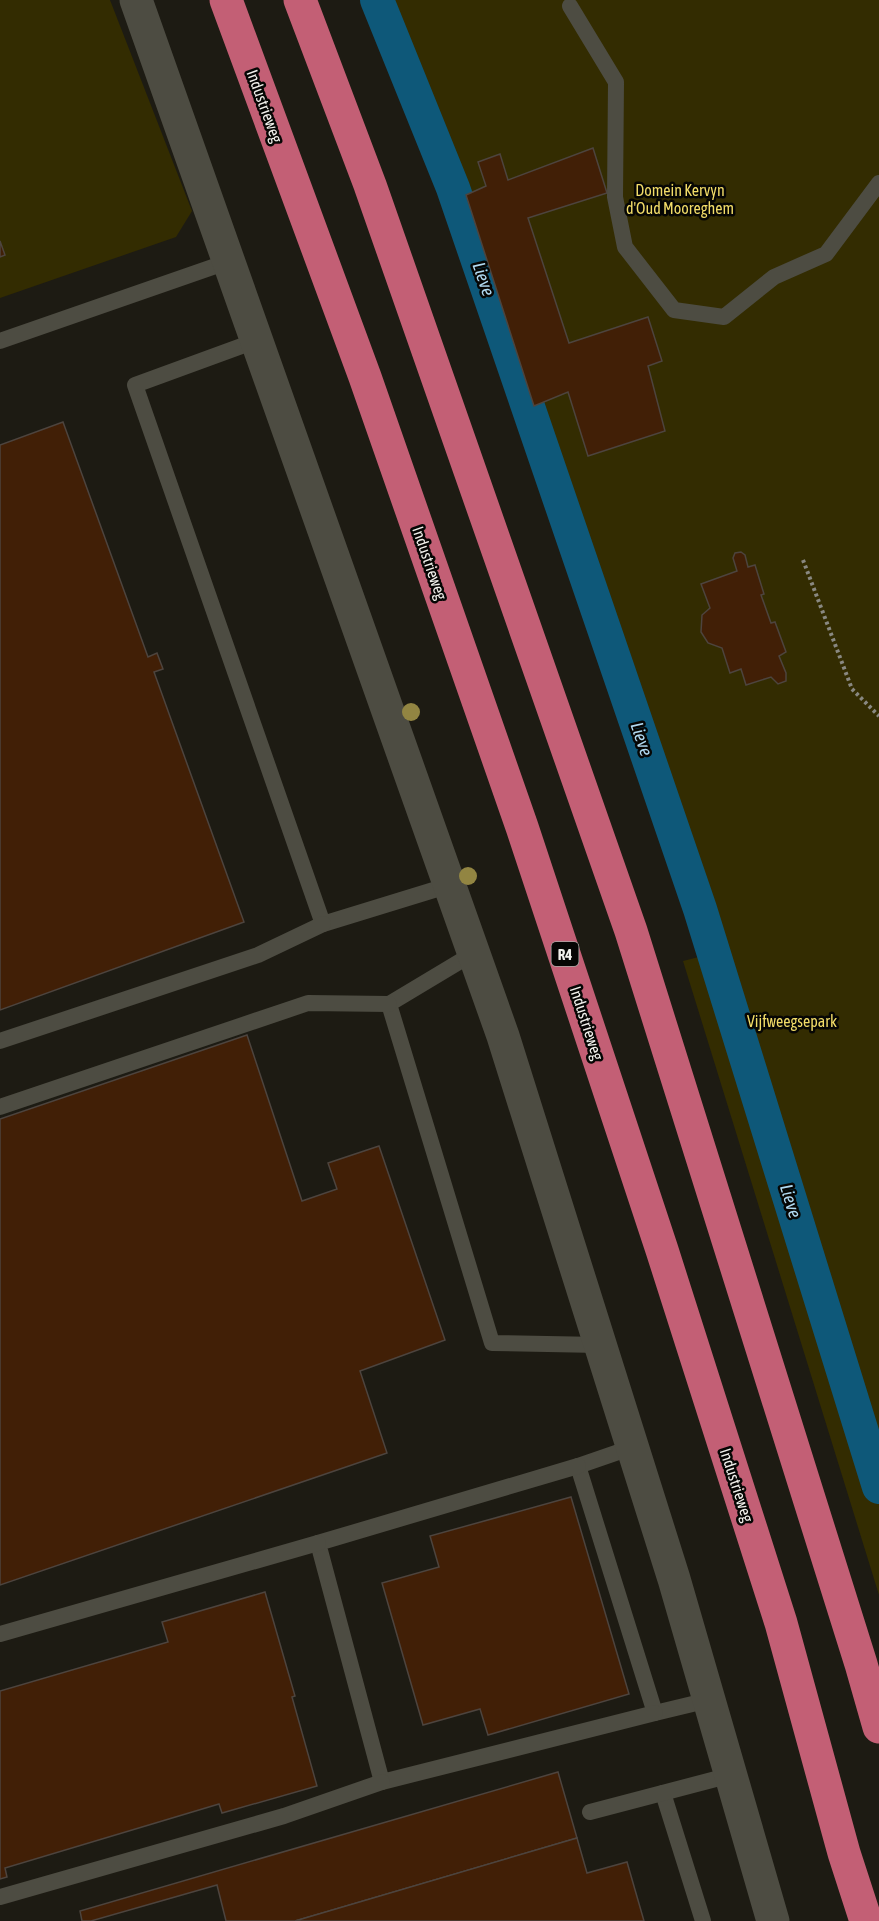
<svg xmlns="http://www.w3.org/2000/svg" width="879" height="1921" font-family="'Asap Condensed',sans-serif">
<style>
.green{fill:#332c01}
.lines{fill:none;stroke-linecap:round;stroke-linejoin:round}
.canal{stroke:#0e5879;stroke-width:34}
.building{fill:#411f06;stroke:#4d443e;stroke-width:1.5}
.path{stroke:#898881;stroke-width:4;stroke-dasharray:3 3;stroke-linecap:butt}
.lane{stroke:#4d4c42;stroke-width:16}
.street{stroke:#4d4c42;stroke-width:33}
.highway{stroke:#c35f75;stroke-width:33}
.tree{fill:#928542}
.labels{text-anchor:middle;dominant-baseline:central;stroke-width:5;stroke-linejoin:round;paint-order:stroke}
.shield{fill:#060604;stroke:#abaaa6;stroke-width:1.5}
.shield-label{font-size:15px;font-weight:bold;fill:#f2f1ec}
.street-label{font-size:16px;fill:#f2f1ec;stroke:#060604}
.park-label{font-size:16px;fill:#f2dc68;stroke:#060604}
.water-label{font-size:18px;font-style:italic;fill:#b1daf2;stroke:#060604}
</style>
<rect width="100%" height="100%" fill="#1d1b13"/>
<!-- green -->
<g class="green">
<path d="M0 0H110L192 211 176 237 0 298Z"/>
<path d="M390 0H879V1595L683 961 726 950 681 807 467 191Z"/>
</g>
<g class="lines">
<!-- canal -->
<path class="canal" d="M377 0 453 188 700 909 879 1487"/>
</g>
<!-- building -->
<g class="building">
<path d="M593 148 607 193 528 218 569 343 648 317 662 361 648 366 665 431 588 456 568 392 534 406 466 195 486 186 478 162 500 154 508 180Z"/>
<path d="M0 241 5 255 0 257Z"/>
<path d="M63 422 148 657 157 653 163 669 154 672 244 922 0 1010V445Z"/>
<path d="M741 552 745 555 748 567 755 565 764 594 761 595 771 623 775 622 786 652 779 656 786 673V681L778 684 771 677 746 685 741 669 730 673 722 648 708 643 701 632 702 615 710 608 701 584 737 571 733 558 735 553Z"/>
<path d="M247 1035 302 1201 337 1189 328 1163 379 1146 445 1340 360 1371 387 1453 0 1585V1119Z"/>
<path d="M571 1497 629 1694 488 1735 480 1709 423 1725 382 1583 439 1567 430 1536Z"/>
<path d="M265 1592 295 1696 292 1697 317 1786 222 1813 219 1804 5 1868 7 1877 0 1879V1691L168 1642 162 1622Z"/>
<path d="M558 1772 577 1838 295 1921H226L217 1885 91 1921H82L80 1911Z"/>
<path d="M577 1838 587 1873 627 1862 644 1921H295Z"/>
</g>
<g class="lines">
<!-- path -->
<path class="path" d="M803 560 852 689 879 716"/>
<!-- lane -->
<g class="lane">
<path d="M570 6 616 82 615 197 625 247 674 310 724 317 774 277 826 254 879 183"/>
<path d="M258 340 135 385 323 924 450 885"/>
<path d="M0 341 230 261"/>
<path d="M474 953 389 1004 492 1343 600 1345"/>
<path d="M0 1041 258 955 323 924"/>
<path d="M0 1107 308 1003 389 1004"/>
<path d="M633 1447 578 1466 655 1713 709 1700"/>
<path d="M578 1466 318 1543 382 1782 655 1713"/>
<path d="M0 1634 318 1543"/>
<path d="M663 1793 703 1921"/>
<path d="M590 1812 731 1775"/>
<path d="M0 1897 284 1816 382 1782"/>
</g>
<!-- street -->
<path class="street" d="M136 0 503 1036 674 1579 773 1921"/>
<!-- highway -->
<g class="highway">
<path d="M226 0 365 377 522 827 662 1250 781 1623 844 1853 866 1921"/>
<path d="M300 0 370 185 631 931 861 1664 879 1727"/>
</g>
</g>
<!-- trees -->
<g class="tree">
<circle cx="411" cy="712" r="9"/>
<circle cx="468" cy="876" r="9"/>
</g>
<g class="labels">
<!-- shield labels -->
<rect class="shield" x="551.5" y="942" width="27" height="24" rx="4.5"/>
<g class="shield-label">
<text x="565" y="954">R4</text>
</g>
<!-- street labels -->
<g class="street-label">
<text transform="translate(265 106) rotate(70)">Industrieweg</text>
<text transform="translate(430 563) rotate(71)">Industrieweg</text>
<text transform="translate(587 1023) rotate(72)">Industrieweg</text>
<text transform="translate(737 1485) rotate(72)">Industrieweg</text>
</g>
<!-- park labels -->
<g class="park-label">
<text x="680" y="190">Domein Kervyn<tspan x="680" dy="18">d'Oud Mooreghem</tspan></text>
<text x="792" y="1021">Vijfweegsepark</text>
</g>
<!-- water labels -->
<g class="water-label">
<text transform="translate(484 279) rotate(71)">Lieve</text>
<text transform="translate(642 739) rotate(71)">Lieve</text>
<text transform="translate(791 1201) rotate(73)">Lieve</text>
</g>
</g>
</svg>
